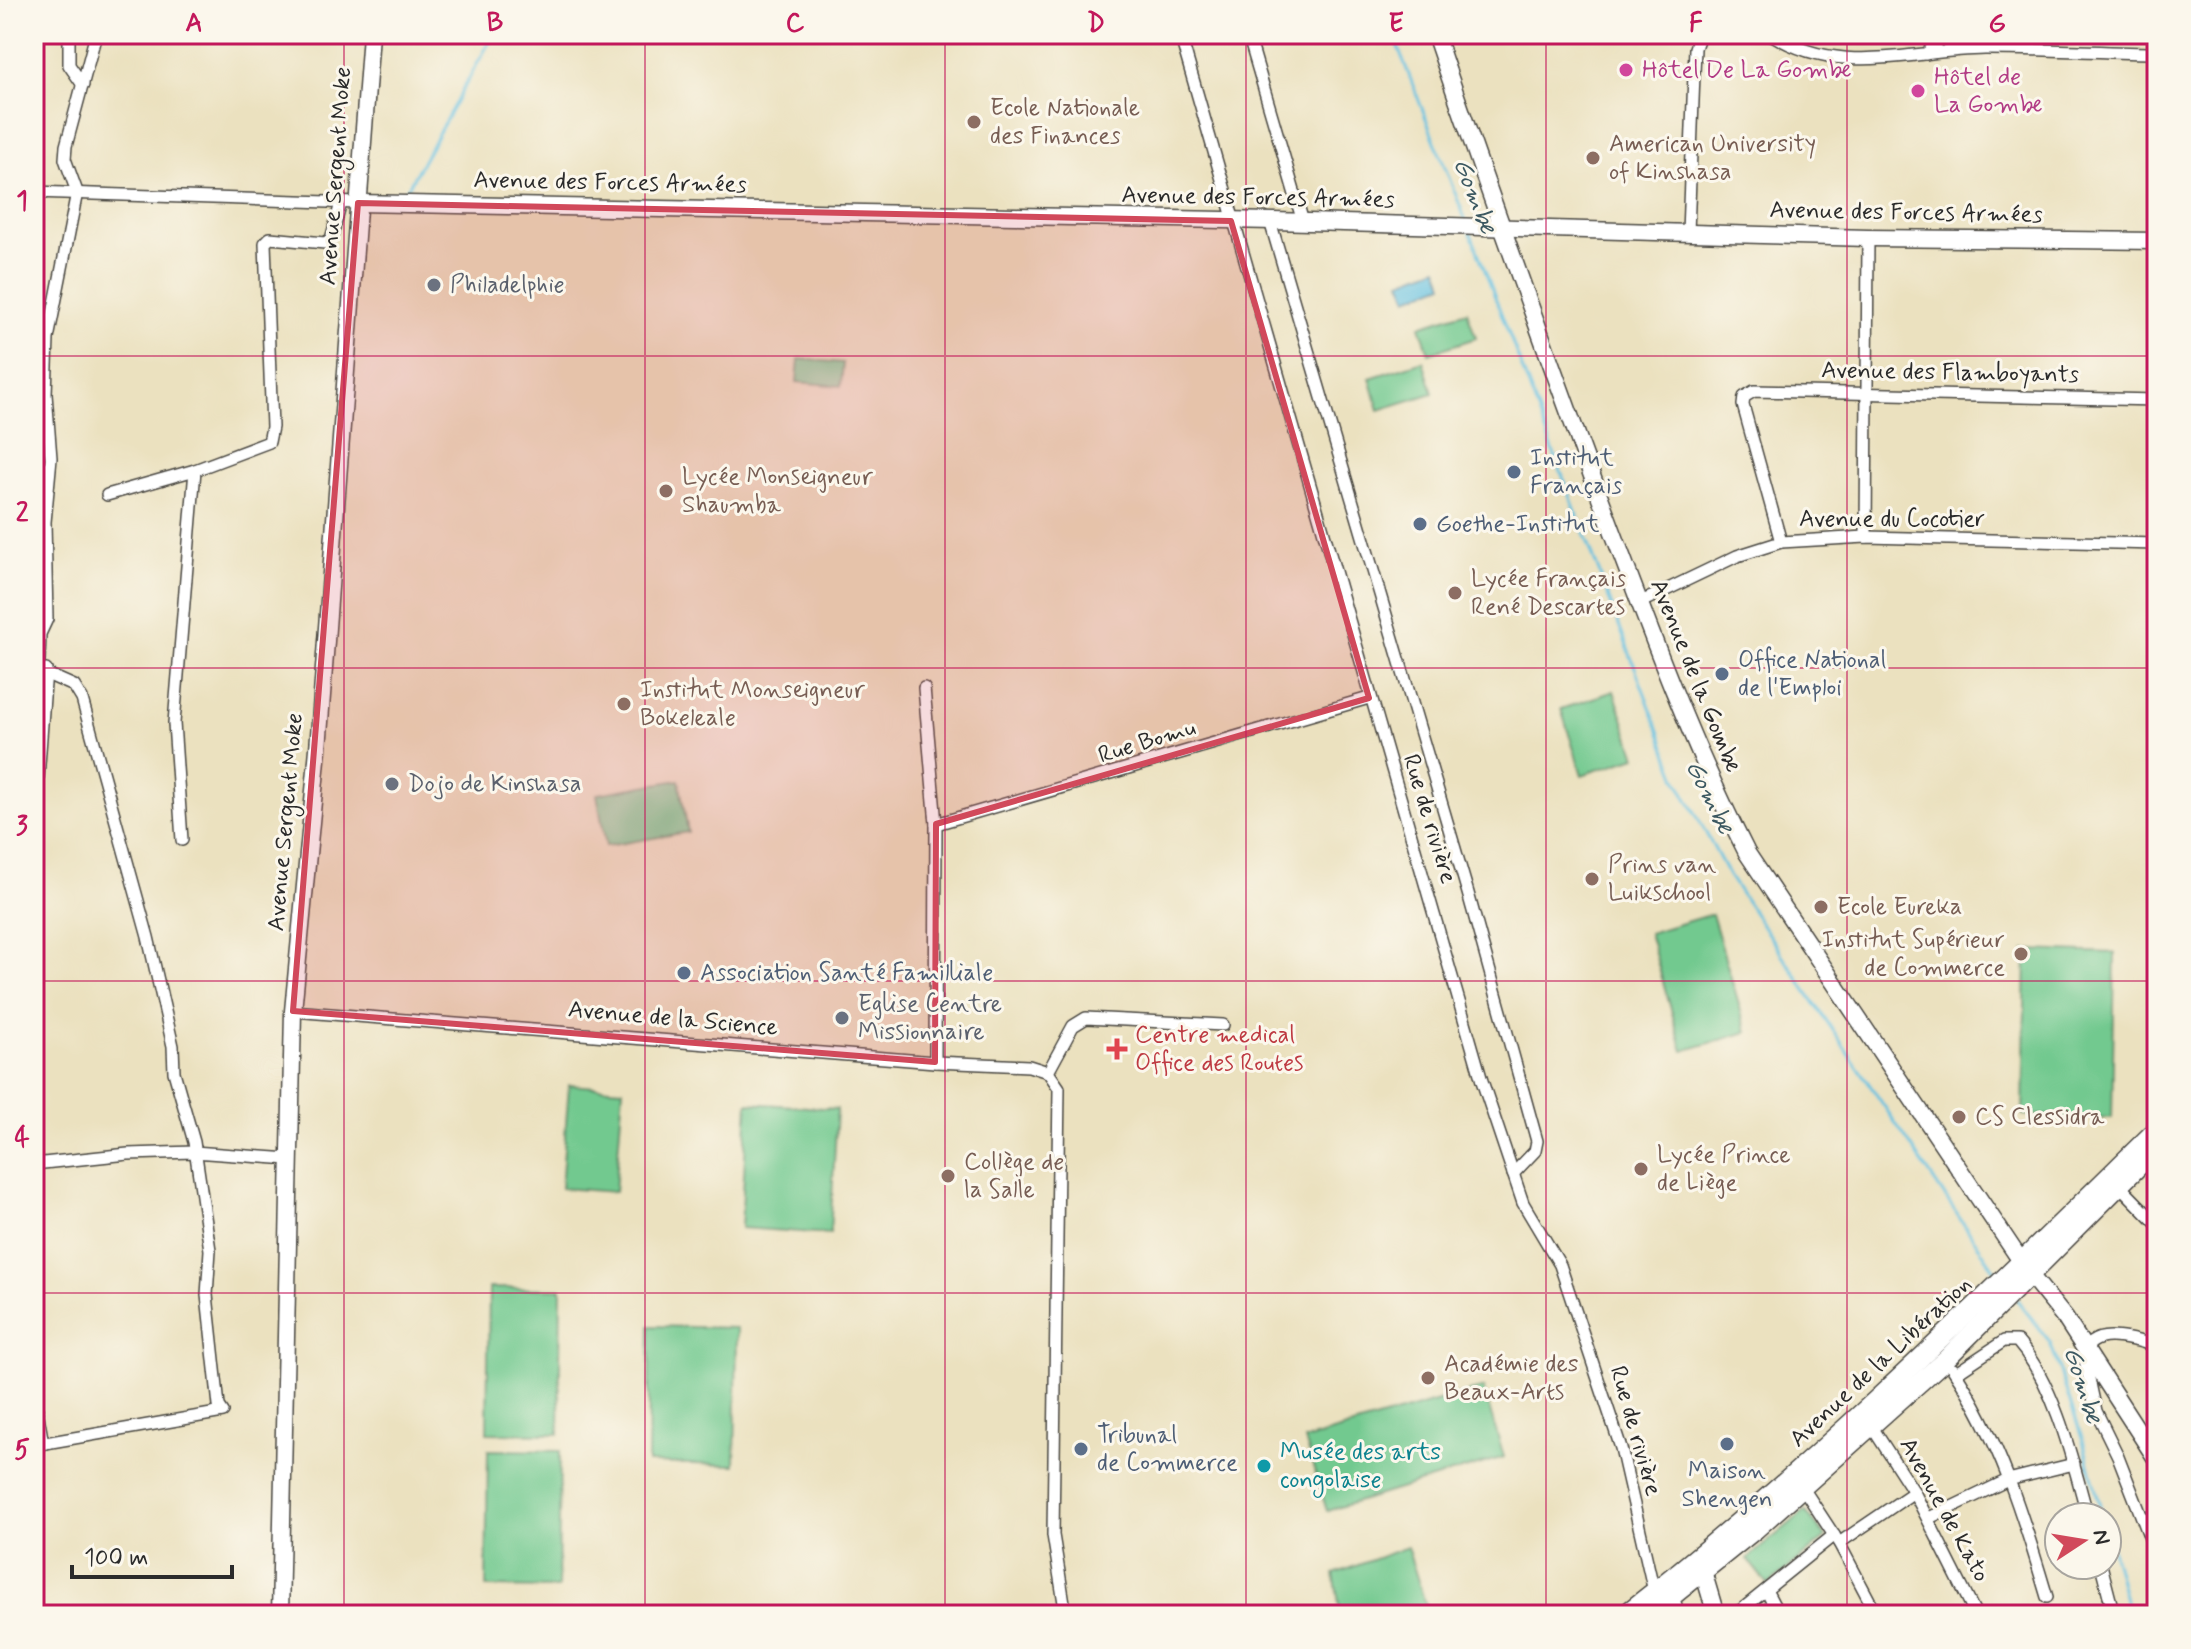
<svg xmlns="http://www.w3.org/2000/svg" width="2191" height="1649" font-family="Mynerve,sans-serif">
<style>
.green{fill:#72c98f;stroke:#4e7a5d;stroke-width:2}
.water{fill:#62c0e0;stroke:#467686;stroke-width:2}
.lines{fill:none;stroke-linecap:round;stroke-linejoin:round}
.stream{stroke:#62c0e0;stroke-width:3}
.street-casing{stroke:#484641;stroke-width:14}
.secondary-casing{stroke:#484641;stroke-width:19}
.primary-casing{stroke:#484641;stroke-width:21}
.street{stroke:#fff;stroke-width:11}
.secondary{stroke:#fff;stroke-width:16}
.primary{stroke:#fff;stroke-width:18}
.marked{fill:#d1495b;fill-opacity:0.2;stroke:#d1495b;stroke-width:6;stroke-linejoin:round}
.grid{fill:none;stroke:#c2185b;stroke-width:2;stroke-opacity:0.55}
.hotel-dot{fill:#d1479c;stroke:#fbf7ec;stroke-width:3}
.education-dot{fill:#8d6e63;stroke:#fbf7ec;stroke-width:3}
.worship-dot{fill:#6b7280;stroke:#fbf7ec;stroke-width:3}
.service-dot{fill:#5c6f8a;stroke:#fbf7ec;stroke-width:3}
.health-dot{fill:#e0444e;stroke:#fbf7ec;stroke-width:3}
.culture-dot{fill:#0f9aa8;stroke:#fbf7ec;stroke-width:3}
.labels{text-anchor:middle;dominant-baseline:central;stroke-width:6;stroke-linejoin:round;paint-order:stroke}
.hotel-label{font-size:24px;fill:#b23c85;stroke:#fbf7ec;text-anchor:start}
.education-label{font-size:24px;fill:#785e54;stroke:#fbf7ec;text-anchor:start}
.street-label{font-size:24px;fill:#2b2b2b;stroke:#fbf7ec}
.worship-label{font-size:24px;fill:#5b616d;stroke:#fbf7ec;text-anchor:start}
.service-label{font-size:24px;fill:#4e5e75;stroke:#fbf7ec;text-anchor:start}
.health-label{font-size:24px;fill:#be3a42;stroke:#fbf7ec;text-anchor:start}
.culture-label{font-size:24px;fill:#0d838f;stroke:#fbf7ec;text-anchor:start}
.water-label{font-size:26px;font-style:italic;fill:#3c5861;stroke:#fbf7ec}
.neatline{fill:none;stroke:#c2185b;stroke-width:3}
.grid-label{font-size:26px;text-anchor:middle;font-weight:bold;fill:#c2185b}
</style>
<rect width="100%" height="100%" fill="#fbf7ec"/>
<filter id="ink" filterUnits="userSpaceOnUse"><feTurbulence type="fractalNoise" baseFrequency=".0125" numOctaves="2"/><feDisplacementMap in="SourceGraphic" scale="16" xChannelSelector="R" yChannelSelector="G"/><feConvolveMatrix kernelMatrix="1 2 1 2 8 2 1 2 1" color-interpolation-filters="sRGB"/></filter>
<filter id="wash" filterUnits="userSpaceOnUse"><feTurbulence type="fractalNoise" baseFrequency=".006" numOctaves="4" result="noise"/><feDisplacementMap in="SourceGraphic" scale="32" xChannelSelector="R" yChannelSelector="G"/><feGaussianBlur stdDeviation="1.8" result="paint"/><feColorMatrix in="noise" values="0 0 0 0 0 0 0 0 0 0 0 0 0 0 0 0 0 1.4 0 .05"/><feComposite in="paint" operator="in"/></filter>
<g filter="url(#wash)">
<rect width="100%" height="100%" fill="#ebe1bf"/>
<!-- green -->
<g class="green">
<path d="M1467 311 1476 338 1429 353 1420 326Z"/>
<path d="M799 359 843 363 841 386 797 382Z"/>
<path d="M1423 361 1433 393 1379 410 1370 378Z"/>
<path d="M1614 691 1636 757 1582 775 1561 709Z"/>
<path d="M679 780 688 832 606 846 597 794Z"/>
<path d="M1712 914 1747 1032 1683 1051 1649 933Z"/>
<path d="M2026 950 2115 953 2112 1118 2023 1115Z"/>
<path d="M569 1085 623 1089 615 1192 561 1188Z"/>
<path d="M748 1103 837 1109 830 1234 741 1228Z"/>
<path d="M489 1288 561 1289 559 1434 487 1433Z"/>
<path d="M650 1326 737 1328 735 1465 648 1463Z"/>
<path d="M1483 1388 1504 1457 1327 1511 1305 1440Z"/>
<path d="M488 1450 560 1451 558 1588 486 1587Z"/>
<path d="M1805 1511 1826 1537 1768 1585 1747 1559Z"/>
<path d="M1407 1547 1429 1615H1341L1334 1574Z"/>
</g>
<!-- water -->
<path class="water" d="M1438 267 1444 284 1408 298 1401 281Z"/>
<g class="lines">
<!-- stream -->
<g class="stream">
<path d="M1393 34 1466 221"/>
<path d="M407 189 494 34"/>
<path d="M1470 231 1678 781 1729 876 1998 1275"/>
<path d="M2017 1300 2050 1342 2083 1441 2103 1517"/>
<path d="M2107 1531 2129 1615"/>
</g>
</g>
</g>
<g filter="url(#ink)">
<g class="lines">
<!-- street casing -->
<g class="street-casing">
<g id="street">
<path d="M69 34V65L83 85"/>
<path d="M1180 34 1482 1081 1523 1203 1560 1265 1621 1448 1655 1596"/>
<path d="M1248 34 1303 222"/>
<path d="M1771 34C1840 78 1910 50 1985 49 2042 49 2100 52 2157 53"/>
<path d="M1926 54 1945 34"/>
<path d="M34 192 358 203"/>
<path d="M1270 221 1468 893 1537 1141 1535 1151 1513 1174"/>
<path d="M1688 232 1695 48 1700 34"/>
<path d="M107 495 195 470"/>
<path d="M1866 537 1868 238"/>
<path d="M1781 542 1743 405 1744 397 1754 391 2157 400"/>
<path d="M1639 603 1737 556 1781 542 1866 537 2157 544"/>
<path d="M39 661 40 634 47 619 45 522 51 458 46 394 48 339 77 192 65 159 66 146 96 34"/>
<path d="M924 688 936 824 935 1062"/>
<path d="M936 824 1369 698"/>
<path d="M34 832 46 670"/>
<path d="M182 840 174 723 195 470 269 442 272 427 265 243 270 238 325 243 331 239 341 203"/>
<path d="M293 1011 935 1062 1029 1066 1048 1072 1059 1088 1053 1535 1066 1615"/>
<path d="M1048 1072 1073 1026 1086 1018 1223 1025"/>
<path d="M34 1164 128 1154 194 1152 290 1159"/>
<path d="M2119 1185 2157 1224"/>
<path d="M2157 1346C2137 1341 2090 1324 2084 1356L2096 1411 2118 1456 2157 1556"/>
<path d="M1953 1369C1999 1437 2024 1519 2047 1597"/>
<path d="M1956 1373 2004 1341H2017C2055 1384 2073 1462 2088 1517"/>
<path d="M34 1393 43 1444"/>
<path d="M1872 1427 1914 1492 1976 1615"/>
<path d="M34 1445 223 1412 219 1406 207 1295 210 1250 194 1142 174 1072 173 1046 148 937 82 699 74 686 47 674"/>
<path d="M1803 1488 1839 1543 1877 1615"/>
<path d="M1929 1518 2008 1480 2074 1464"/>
<path d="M1839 1543 1914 1492"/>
<path d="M2101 1565 2114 1615"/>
<path d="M1767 1592 1779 1615"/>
<path d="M1673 1596 1679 1615"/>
<path d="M1735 1615 1834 1535"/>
</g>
</g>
<!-- secondary casing -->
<g class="secondary-casing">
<g id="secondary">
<path d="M1435 34C1486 185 1540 334 1595 484 1642 609 1686 733 1747 853L2031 1276 2065 1318 2157 1460"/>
<path d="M358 203 1274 221 1868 238 2157 241"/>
<path d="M1700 1561 1716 1615"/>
<path d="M280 1615 293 1011 318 749 371 34"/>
</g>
</g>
<!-- primary casing -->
<g class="primary-casing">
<g id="primary">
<path d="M1624 1615C1815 1467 1985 1297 2157 1129"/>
<path d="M1649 1615 1756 1529 1946 1359 2157 1148"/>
</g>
</g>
<!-- street -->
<use href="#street" class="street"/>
<!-- secondary -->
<use href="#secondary" class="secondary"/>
<!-- primary -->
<use href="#primary" class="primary"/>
</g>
</g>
<!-- marked area -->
<path class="marked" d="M358 203 1231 221 1369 698 936 824 935 1062 293 1011Z"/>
<!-- grid -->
<path class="grid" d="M344 34V1615M645 34V1615M945 34V1615M1246 34V1615M1546 34V1615M1847 34V1615M34 356H2157M34 668H2157M34 981H2157M34 1293H2157"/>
<!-- markers -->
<g class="hotel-dot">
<circle cx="1626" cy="70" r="8"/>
<circle cx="1918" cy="91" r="8"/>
</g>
<g class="education-dot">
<circle cx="974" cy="122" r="8"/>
<circle cx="1593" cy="158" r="8"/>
<circle cx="666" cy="491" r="8"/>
<circle cx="1455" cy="593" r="8"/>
<circle cx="624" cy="704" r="8"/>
<circle cx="1592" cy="879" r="8"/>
<circle cx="1821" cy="907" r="8"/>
<circle cx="2021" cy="954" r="8"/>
<circle cx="1959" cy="1117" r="8"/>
<circle cx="1641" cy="1169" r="8"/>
<circle cx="948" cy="1176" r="8"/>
<circle cx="1428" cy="1378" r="8"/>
</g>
<g class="worship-dot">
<circle cx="434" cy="285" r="8"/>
<circle cx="392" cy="784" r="8"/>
<circle cx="842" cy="1018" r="8"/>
</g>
<g class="service-dot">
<circle cx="1514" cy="472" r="8"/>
<circle cx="1420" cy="524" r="8"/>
<circle cx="1722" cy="674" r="8"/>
<circle cx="684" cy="973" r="8"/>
<circle cx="1727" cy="1444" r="8"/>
<circle cx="1081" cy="1449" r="8"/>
</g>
<path class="health-dot" d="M1113 1037h8v8h8v8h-8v8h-8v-8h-8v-8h8z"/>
<circle class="culture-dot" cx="1264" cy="1466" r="8"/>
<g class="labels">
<!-- hotel labels -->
<g class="hotel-label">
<text x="1642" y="70">Hôtel De La Gombe</text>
<text x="1934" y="77">Hôtel de<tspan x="1934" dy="28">La Gombe</tspan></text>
</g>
<!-- education labels -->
<g class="education-label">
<text x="990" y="108">Ecole Nationale<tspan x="990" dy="28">des Finances</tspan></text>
<text x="1609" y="144">American University<tspan x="1609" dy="28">of Kinshasa</tspan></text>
<text x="682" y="477">Lycée Monseigneur<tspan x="682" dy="28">Shaumba</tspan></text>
<text x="1471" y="579">Lycée Français<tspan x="1471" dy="28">René Descartes</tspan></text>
<text x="640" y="690">Institut Monseigneur<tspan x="640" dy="28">Bokeleale</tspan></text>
<text x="1608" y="865">Prins van<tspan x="1608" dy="28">Luikschool</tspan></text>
<text x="1837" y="907">Ecole Eureka</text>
<text x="2005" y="940" text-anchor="end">Institut Supérieur<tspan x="2005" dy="28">de Commerce</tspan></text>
<text x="1975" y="1117">CS Clessidra</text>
<text x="1657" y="1155">Lycée Prince<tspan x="1657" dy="28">de Liège</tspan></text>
<text x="964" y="1162">Collège de<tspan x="964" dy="28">la Salle</tspan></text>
<text x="1444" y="1364">Académie des<tspan x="1444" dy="28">Beaux-Arts</tspan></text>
</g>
<!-- street labels -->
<g class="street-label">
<text transform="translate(336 176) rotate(-86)">Avenue Sergent Moke</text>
<text transform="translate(610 183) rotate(1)">Avenue des Forces Armées</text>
<text transform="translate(1258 198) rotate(1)">Avenue des Forces Armées</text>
<text transform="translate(1906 213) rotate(1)">Avenue des Forces Armées</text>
<text transform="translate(1950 373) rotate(1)">Avenue des Flamboyants</text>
<text x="1892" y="519">Avenue du Cocotier</text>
<text transform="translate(1695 676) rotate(68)">Avenue de la Gombe</text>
<text transform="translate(1147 742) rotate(-17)">Rue Bomu</text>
<text transform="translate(1429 819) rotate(73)">Rue de rivière</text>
<text transform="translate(286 822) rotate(-85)">Avenue Sergent Moke</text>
<text transform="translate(673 1019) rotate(5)">Avenue de la Science</text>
<text transform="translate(1881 1362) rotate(-43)">Avenue de la Libération</text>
<text transform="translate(1635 1431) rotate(74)">Rue de rivière</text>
<text transform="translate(1944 1510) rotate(61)">Avenue de Kato</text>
</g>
<!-- worship labels -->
<g class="worship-label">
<text x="450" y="285">Philadelphie</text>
<text x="408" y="784">Dojo de Kinshasa</text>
<text x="858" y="1004">Eglise Centre<tspan x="858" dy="28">Missionnaire</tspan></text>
</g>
<!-- service labels -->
<g class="service-label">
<text x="1530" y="458">Institut<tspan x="1530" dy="28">Français</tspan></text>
<text x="1436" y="524">Goethe-Institut</text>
<text x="1738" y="660">Office National<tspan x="1738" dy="28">de l'Emploi</tspan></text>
<text x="700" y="973">Association Santé Familliale</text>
<text x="1097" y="1435">Tribunal<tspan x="1097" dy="28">de Commerce</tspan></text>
<text x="1727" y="1471" text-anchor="middle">Maison<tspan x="1727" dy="28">Shengen</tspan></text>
</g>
<!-- health labels -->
<g class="health-label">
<text x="1135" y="1035">Centre medical<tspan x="1135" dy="28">Office des Routes</tspan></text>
</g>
<!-- culture labels -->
<g class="culture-label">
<text x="1280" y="1452">Musée des arts<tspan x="1280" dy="28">congolaise</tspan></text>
</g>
<!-- water labels -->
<g class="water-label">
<text transform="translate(1474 196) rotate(69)">Gombe</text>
<text transform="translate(1709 797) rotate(64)">Gombe</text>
<text transform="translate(2082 1385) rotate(73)">Gombe</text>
</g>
</g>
<!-- margin -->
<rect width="2191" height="1649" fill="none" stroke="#fbf7ec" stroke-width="88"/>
<!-- north arrow -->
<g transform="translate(2083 1541) rotate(78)"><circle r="38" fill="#fbf7ec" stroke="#a8a59f" stroke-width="2"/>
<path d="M0-6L14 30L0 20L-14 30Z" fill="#d1495b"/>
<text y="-12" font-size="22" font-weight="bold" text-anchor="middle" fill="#2b2b2b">N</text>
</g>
<!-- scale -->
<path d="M72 1565v12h160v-12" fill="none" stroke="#2b2b2b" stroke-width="4"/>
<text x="84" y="1565" font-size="24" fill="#2b2b2b" stroke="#fbf7ec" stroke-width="6" paint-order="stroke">100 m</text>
<rect x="44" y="44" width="2103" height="1561" class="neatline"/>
<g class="grid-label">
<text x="194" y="31">A</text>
<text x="495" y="31">B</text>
<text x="795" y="31">C</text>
<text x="1096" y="31">D</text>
<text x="1396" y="31">E</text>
<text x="1696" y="31">F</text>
<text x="1997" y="31">G</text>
<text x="22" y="209">1</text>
<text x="22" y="521">2</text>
<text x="22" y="834">3</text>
<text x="22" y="1146">4</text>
<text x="22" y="1458">5</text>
</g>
</svg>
